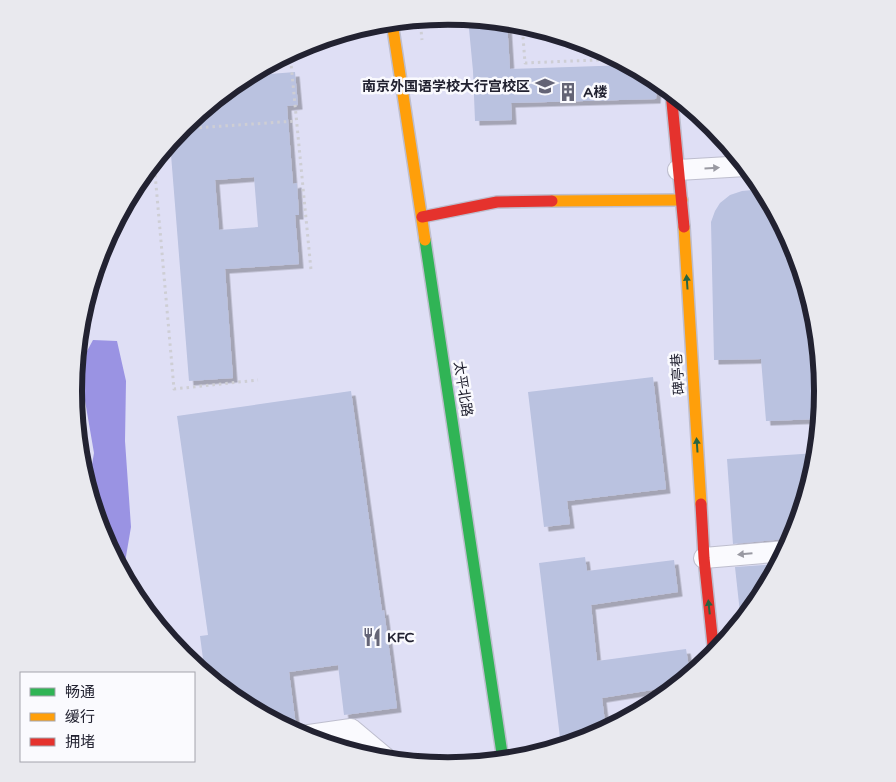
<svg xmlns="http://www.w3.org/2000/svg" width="896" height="782" font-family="'Varela Round','Noto Sans SC',sans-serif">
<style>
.water{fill:#9a93e3}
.building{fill:#bac2e0;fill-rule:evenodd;filter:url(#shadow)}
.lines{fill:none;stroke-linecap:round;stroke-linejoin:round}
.street-casing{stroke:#bebece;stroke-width:22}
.fast-casing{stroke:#bebece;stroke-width:14}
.slow-casing{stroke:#bebece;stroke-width:14}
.jam-casing{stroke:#bebece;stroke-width:14}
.path{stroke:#ceced4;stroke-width:3;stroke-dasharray:2.5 4;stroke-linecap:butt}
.street{stroke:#fafafe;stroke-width:20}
.fast{stroke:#30b455;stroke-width:11}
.slow{stroke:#ff9f0a;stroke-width:11}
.jam{stroke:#e5322d;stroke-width:11}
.oneway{fill:#9999a2}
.oneway2{fill:#286441}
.labels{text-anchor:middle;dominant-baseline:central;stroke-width:5;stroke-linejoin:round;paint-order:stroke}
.poi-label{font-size:14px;font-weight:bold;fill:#222231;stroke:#fafafe;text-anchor:start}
.street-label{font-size:14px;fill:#222231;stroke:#fafafe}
.rim{fill:none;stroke:#222231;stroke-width:6}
</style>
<defs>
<filter id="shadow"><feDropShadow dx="4.5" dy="4.5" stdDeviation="0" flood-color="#0004"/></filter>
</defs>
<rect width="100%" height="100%" fill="#dfdff5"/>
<!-- water -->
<path class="water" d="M93 340 117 341 126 381 125 441 131 527 123 574 102 534 88 488 94 453 79 366Z"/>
<!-- building -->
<g class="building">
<path d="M468 18 507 22 510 69 629 65 660 82 657 86 656 99 511 103 512 120 475 121 473 71Z"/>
<path d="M295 72 298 105 287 106 293 184 297 183 299 215H295L299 264 225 269 233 378 189 381 170 142 183 126 240 79 246 76ZM254 177 258 227 219 230 215 180Z"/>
<path d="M763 189 794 248 816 318 823 391 820 419 766 421 761 359 714 360 711 222 715 211 720 203 730 195 742 191Z"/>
<path d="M653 377 666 489 567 501 570 524 544 527 528 392Z"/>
<path d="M351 391 382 611 384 610 397 708 344 715 338 665 289 672 296 726 292 730 240 702 205 674 200 636 208 635 177 416Z"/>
<path d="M817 453 815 464 791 540 785 539 733 544 727 459Z"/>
<path d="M585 557 587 571 674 560 678 592 591 605 597 661 686 649 690 674 677 686 602 698 606 730 591 737 561 746 539 563Z"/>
<path d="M779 564 759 599 741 622 735 567Z"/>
</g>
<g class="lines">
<!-- street casing -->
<g class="street-casing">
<g id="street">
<path d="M678 170 746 166"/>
<path d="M704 558 786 551"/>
<path d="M302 736 351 729 388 760"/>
</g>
</g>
<!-- fast casing -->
<g class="fast-casing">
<path id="fast" d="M425 240 503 760"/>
</g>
<!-- slow casing -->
<g class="slow-casing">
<g id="slow">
<path d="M392 22 425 240"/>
<path d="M552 201 682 200"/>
<path d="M684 227 701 504"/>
</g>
</g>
<!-- jam casing -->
<g class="jam-casing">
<g id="jam">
<path d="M671 92 684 227"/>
<path d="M422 217 497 202 552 201"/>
<path d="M701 504 704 558 714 655"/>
</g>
</g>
<!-- path -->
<g class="path">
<path d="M420 19 422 40"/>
<path d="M522 24 525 63 619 59"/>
<path d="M290 53 311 270"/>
<path d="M278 59 290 58"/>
<path d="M180 129 296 121"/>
<path d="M154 162 174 389 258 380"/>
</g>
<!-- street -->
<use href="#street" class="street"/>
<!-- fast -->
<use href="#fast" class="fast"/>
<!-- slow -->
<use href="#slow" class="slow"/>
<!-- jam -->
<use href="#jam" class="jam"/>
</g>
<!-- one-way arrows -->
<defs><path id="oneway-solid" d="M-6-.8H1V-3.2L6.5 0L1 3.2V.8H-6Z" transform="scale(1.25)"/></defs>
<g class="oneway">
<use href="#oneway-solid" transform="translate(712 168) rotate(-3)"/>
<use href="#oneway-solid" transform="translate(745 554) rotate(175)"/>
</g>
<g class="oneway2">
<use href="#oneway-solid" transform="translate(687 282) rotate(-94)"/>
<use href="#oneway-solid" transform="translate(697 445) rotate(-94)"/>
<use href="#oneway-solid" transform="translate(709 607) rotate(-96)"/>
</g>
<!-- icons -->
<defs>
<g id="school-bare" transform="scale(1.5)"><path d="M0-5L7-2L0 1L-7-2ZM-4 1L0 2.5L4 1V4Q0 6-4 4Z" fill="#646476" stroke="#fafafe" stroke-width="2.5" paint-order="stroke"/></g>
<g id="building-bare" transform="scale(1.5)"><path d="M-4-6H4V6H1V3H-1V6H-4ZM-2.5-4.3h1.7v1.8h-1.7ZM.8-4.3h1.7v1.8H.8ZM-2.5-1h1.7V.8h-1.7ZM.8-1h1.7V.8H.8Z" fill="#646476" stroke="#fafafe" stroke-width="2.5" paint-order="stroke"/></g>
<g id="restaurant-bare" transform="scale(1.5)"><path d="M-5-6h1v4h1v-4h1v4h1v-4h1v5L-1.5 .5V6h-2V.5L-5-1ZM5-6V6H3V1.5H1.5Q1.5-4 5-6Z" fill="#646476" stroke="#fafafe" stroke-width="2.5" paint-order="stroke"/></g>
</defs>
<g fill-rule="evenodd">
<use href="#school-bare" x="545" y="86"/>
<use href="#building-bare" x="568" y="92"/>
<use href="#restaurant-bare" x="372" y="637"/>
</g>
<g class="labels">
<!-- poi labels -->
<g class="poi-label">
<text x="530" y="86" text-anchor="end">南京外国语学校大行宫校区</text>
<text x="583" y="92">A楼</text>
<text x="387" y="637">KFC</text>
</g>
<!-- street labels -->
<g class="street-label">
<text transform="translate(678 374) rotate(-94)">碑亭巷</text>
<text transform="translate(463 389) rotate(81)">太平北路</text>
</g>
</g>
<!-- crop -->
<path d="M0 0H896V782H0ZM82 391a366 366 0 1 1 732 0a366 366 0 1 1-732 0Z" fill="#e9e9ee" fill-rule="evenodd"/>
<path class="rim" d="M82 391a366 366 0 1 1 732 0a366 366 0 1 1-732 0Z"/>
<!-- legend -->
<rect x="20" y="672" width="175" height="90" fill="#fafafe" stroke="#a4a4ac"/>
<rect x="30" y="688" width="25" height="8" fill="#30b455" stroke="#a4a4ac"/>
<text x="65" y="697" font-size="15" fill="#222231">畅通</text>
<rect x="30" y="713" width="25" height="8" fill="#ff9f0a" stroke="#a4a4ac"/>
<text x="65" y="722" font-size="15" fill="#222231">缓行</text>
<rect x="30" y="738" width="25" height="8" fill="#e5322d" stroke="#a4a4ac"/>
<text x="65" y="747" font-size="15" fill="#222231">拥堵</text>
</svg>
